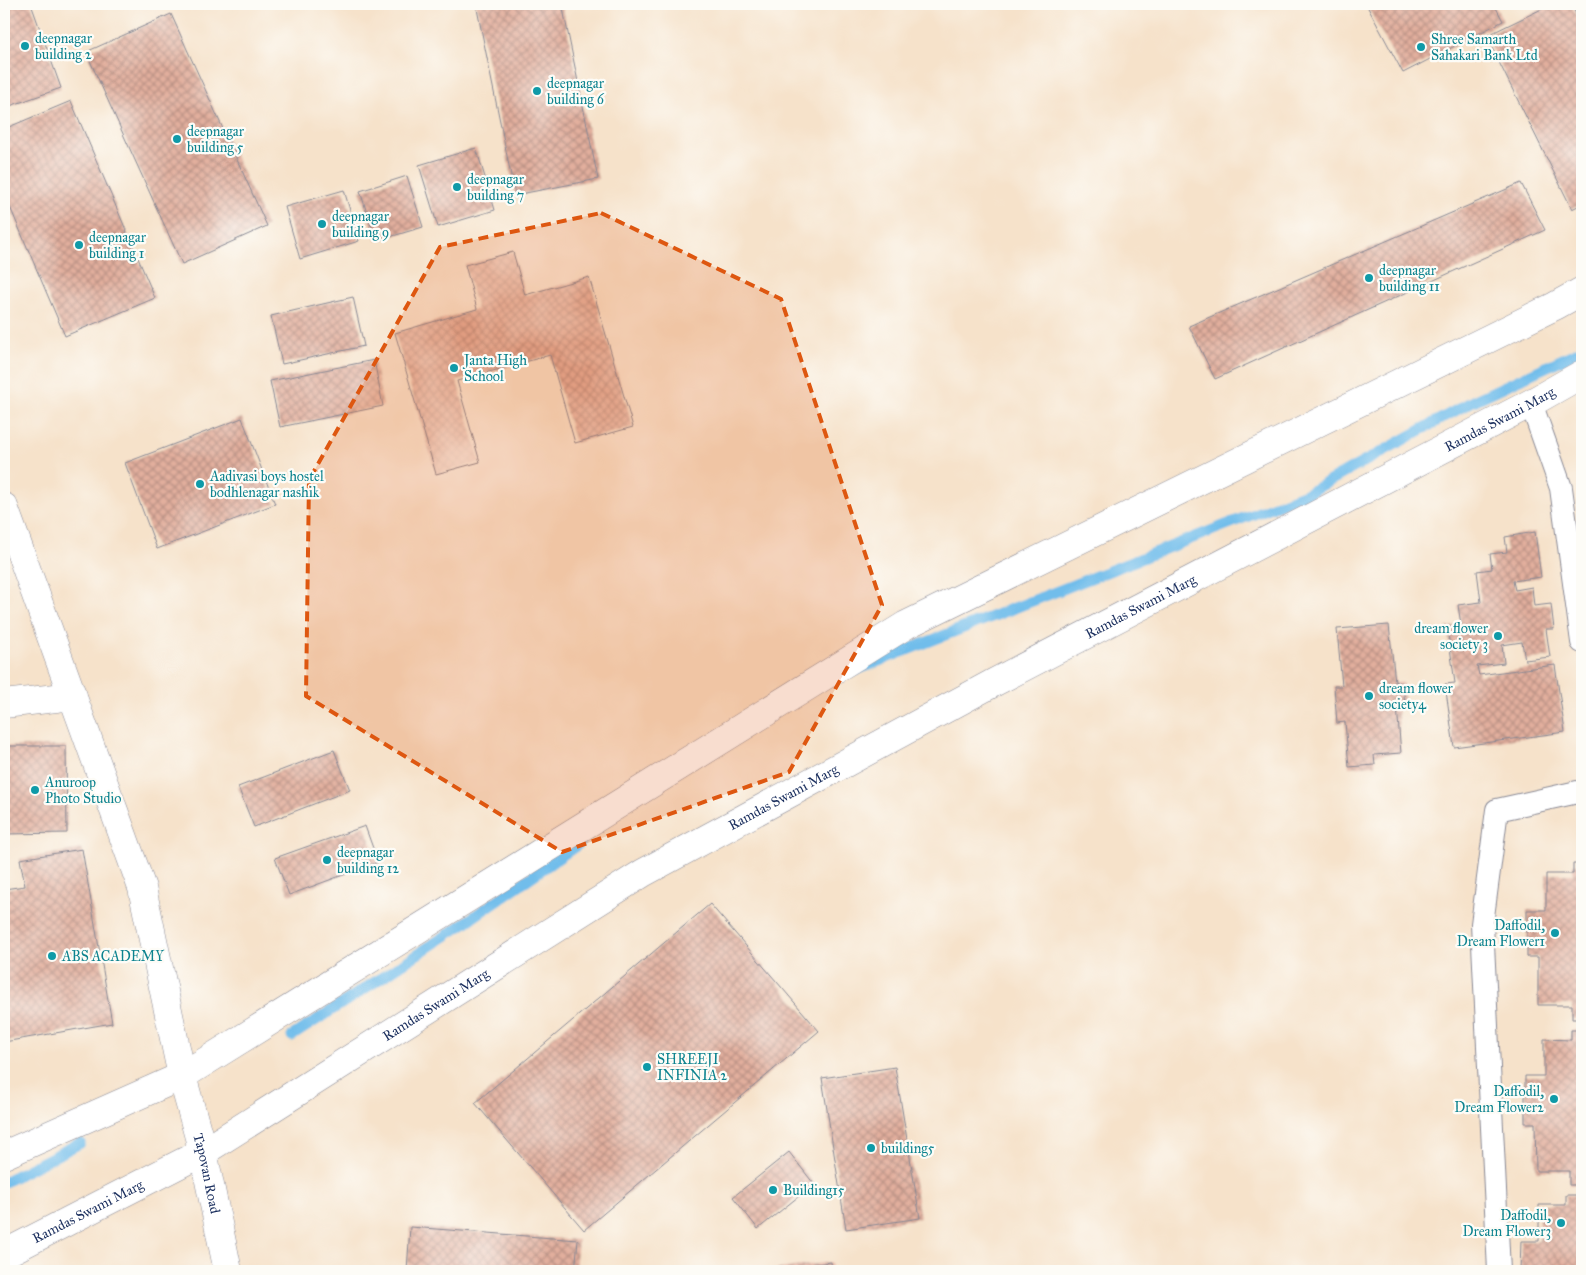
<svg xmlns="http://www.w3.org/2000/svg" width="1586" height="1275" font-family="'IM FELL Great Primer',serif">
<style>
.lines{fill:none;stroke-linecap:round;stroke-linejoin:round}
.stream{stroke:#71bdeb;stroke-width:11}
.building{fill:url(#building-cross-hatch)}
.lane-casing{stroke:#888894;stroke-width:24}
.street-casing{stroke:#888894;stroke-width:29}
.secondary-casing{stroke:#888894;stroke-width:29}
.primary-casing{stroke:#888894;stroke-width:29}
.lane{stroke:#fff;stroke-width:22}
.street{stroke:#fff;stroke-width:28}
.secondary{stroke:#fff;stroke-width:28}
.primary{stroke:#fff;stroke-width:28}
.marked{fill:#de5710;fill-opacity:0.2;stroke:#de5710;stroke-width:4;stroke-dasharray:10 6;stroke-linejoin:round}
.culture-dot{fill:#0f9aa8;stroke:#fdfcf7;stroke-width:2}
.labels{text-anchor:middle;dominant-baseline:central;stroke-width:4.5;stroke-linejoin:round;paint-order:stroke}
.culture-label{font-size:14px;fill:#0d838f;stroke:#fdfcf7;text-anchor:start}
.street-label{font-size:14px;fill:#1b2f5e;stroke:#fdfcf7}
</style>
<defs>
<pattern id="building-cross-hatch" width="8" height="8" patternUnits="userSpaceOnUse" patternTransform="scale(1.25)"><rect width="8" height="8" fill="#e2af9d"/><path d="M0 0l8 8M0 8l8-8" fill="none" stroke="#b68f83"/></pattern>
</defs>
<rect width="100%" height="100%" fill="#fdfcf7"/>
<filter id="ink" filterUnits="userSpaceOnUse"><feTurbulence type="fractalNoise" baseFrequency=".02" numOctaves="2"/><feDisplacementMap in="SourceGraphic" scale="10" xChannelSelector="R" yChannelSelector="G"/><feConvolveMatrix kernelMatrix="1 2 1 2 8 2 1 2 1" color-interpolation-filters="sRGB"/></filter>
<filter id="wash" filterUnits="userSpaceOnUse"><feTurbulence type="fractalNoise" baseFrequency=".0096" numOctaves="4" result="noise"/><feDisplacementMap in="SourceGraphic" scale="20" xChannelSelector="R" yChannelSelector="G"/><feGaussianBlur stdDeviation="1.12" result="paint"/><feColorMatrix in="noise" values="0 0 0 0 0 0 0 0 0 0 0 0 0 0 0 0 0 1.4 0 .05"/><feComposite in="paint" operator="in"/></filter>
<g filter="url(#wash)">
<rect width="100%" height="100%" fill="#f6e2ca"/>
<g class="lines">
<!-- stream -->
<g class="stream">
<path d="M851 672 1310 492 1471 402 1582 350"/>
<path d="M292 1036 456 929 580 843"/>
<path d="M4 1182 80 1143"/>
</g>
</g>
<g id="blocks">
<!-- building -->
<g class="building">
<path d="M4 4H31L61 88 4 108Z"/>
<path d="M476 4H562L598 179 515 195Z"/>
<path d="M1366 4H1494L1503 21 1403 73Z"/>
<path d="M1552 4H1571L1582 26V204L1572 209 1486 36Z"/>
<path d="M171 14 267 226 182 264 86 52Z"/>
<path d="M71 101 155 298 65 336 4 193V129Z"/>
<path d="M476 148 495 210 438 227 419 165Z"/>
<path d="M407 176 423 227 376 241 360 191Z"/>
<path d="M1521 183 1545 230 1215 379 1189 326Z"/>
<path d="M344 190 359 241 300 259 285 207Z"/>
<path d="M513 252 525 295 589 277 633 427 575 443 550 355 457 381 480 462 436 474 395 333 477 309 465 265Z"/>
<path d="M353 297 364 346 282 364 271 316Z"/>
<path d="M374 360 383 406 280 427 270 381Z"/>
<path d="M242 418 275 504 157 549 125 463Z"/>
<path d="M1535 532 1541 577 1513 581 1515 590 1532 587 1534 606 1551 604 1554 629H1546L1550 657 1525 660 1522 642 1502 645 1504 663 1477 666 1479 675 1555 665 1565 732 1454 747 1445 684 1455 683 1447 627 1461 625 1458 605 1481 602 1477 571 1492 569 1490 554 1507 552 1505 537Z"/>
<path d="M1389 625 1395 682 1403 683 1405 706 1397 707 1401 753 1374 755 1375 765 1349 767 1345 722 1337 723 1334 686H1342L1337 629Z"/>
<path d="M4 746H66L67 833 4 834Z"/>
<path d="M334 750 350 790 254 827 238 787Z"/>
<path d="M365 826 378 862 289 895 275 858Z"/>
<path d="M82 849 112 1023 4 1042V889L25 886 20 859Z"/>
<path d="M1573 864H1582V1019H1572V1005H1538V957H1527V910H1546V874H1573Z"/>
<path d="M710 904 819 1031 584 1230 475 1103Z"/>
<path d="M1571 1030H1582V1185H1569V1171H1536L1535 1123H1525V1076H1544V1039L1571 1040Z"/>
<path d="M895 1067 920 1218 846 1229 822 1078Z"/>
<path d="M789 1152 814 1184 758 1229 733 1197Z"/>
<path d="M1566 1195H1582V1271H1520L1521 1241H1539V1205H1566Z"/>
<path d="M410 1227 578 1240 575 1271H407Z"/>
<path d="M831 1262 832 1271H771V1270Z"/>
</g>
</g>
</g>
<g filter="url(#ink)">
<use href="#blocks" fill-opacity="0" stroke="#888894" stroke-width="1"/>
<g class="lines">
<!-- lane casing -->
<g class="lane-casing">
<g id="lane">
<path d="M1531 403 1561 488 1582 642"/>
<path d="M1499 1271 1482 924 1497 810 1582 791"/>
</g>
</g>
<!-- street casing -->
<g class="street-casing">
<path id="street" d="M4 704 73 696"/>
</g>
<!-- secondary casing -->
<g class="secondary-casing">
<g id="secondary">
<path id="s1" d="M4 507 142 888 182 1076 203 1152 228 1271"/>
</g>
</g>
<!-- primary casing -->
<g class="primary-casing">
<g id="primary">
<path d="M4 1155 182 1076 906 625 1555 306 1582 291"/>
<path id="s2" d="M4 1254 203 1152 643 873 995 682 1531 403 1582 374"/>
</g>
</g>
<!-- lane -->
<use href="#lane" class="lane"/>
<!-- street -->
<use href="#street" class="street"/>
<!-- secondary -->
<use href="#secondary" class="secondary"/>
<!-- primary -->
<use href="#primary" class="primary"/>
</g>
</g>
<!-- marked area -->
<path class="marked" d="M601 213 781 299 882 605 789 772 562 852 306 696 309 480 440 247Z"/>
<!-- markers -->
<g class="culture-dot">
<circle cx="25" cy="46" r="5"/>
<circle cx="1421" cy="47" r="5"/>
<circle cx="537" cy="91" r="5"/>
<circle cx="177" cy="139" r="5"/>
<circle cx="457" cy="187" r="5"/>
<circle cx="322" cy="224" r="5"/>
<circle cx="79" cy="245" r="5"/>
<circle cx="1369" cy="278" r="5"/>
<circle cx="454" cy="368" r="5"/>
<circle cx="200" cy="484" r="5"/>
<circle cx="1498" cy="636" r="5"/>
<circle cx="1369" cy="696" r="5"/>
<circle cx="35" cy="790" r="5"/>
<circle cx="327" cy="860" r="5"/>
<circle cx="1555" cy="933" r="5"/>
<circle cx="52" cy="956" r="5"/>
<circle cx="647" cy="1067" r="5"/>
<circle cx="1554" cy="1099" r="5"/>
<circle cx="871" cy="1148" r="5"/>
<circle cx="773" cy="1190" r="5"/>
<circle cx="1561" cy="1223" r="5"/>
</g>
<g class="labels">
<!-- culture labels -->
<g class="culture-label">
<text x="35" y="38">deepnagar<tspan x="35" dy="16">building 2</tspan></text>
<text x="1431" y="39">Shree Samarth<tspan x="1431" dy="16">Sahakari Bank Ltd</tspan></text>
<text x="547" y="83">deepnagar<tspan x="547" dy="16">building 6</tspan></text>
<text x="187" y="131">deepnagar<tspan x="187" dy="16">building 5</tspan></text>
<text x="467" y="179">deepnagar<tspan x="467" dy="16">building 7</tspan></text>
<text x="332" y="216">deepnagar<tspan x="332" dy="16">building 9</tspan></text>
<text x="89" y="237">deepnagar<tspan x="89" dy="16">building 1</tspan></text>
<text x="1379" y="270">deepnagar<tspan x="1379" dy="16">building 11</tspan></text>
<text x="464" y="360">Janta High<tspan x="464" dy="16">School</tspan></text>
<text x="210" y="476">Aadivasi boys hostel<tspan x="210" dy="16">bodhlenagar nashik</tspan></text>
<text x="1488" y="628" text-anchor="end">dream flower<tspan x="1488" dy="16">society 3</tspan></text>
<text x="1379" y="688">dream flower<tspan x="1379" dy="16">society4</tspan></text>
<text x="45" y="782">Anuroop<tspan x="45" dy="16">Photo Studio</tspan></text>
<text x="337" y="852">deepnagar<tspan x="337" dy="16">building 12</tspan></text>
<text x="1545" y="925" text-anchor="end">Daffodil,<tspan x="1545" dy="16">Dream Flower1</tspan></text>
<text x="62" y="956">ABS ACADEMY</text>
<text x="657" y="1059">SHREEJI<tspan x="657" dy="16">INFINIA 2</tspan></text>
<text x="1544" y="1091" text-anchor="end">Daffodil,<tspan x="1544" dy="16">Dream Flower2</tspan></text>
<text x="881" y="1148">building5</text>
<text x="783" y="1190">Building15</text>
<text x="1551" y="1215" text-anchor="end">Daffodil,<tspan x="1551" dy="16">Dream Flower3</tspan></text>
</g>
<!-- street labels -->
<g class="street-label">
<text stroke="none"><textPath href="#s2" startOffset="1714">Ramdas Swami Marg</textPath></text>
<text stroke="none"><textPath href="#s2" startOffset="1309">Ramdas Swami Marg</textPath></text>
<text stroke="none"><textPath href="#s2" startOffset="904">Ramdas Swami Marg</textPath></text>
<text stroke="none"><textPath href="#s2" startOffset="499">Ramdas Swami Marg</textPath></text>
<text stroke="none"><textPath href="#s1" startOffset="698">Tapovan Road</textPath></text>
<text stroke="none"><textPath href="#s2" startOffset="94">Ramdas Swami Marg</textPath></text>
</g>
</g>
<!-- margin -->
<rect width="1586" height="1275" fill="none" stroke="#fdfcf7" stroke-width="20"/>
</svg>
